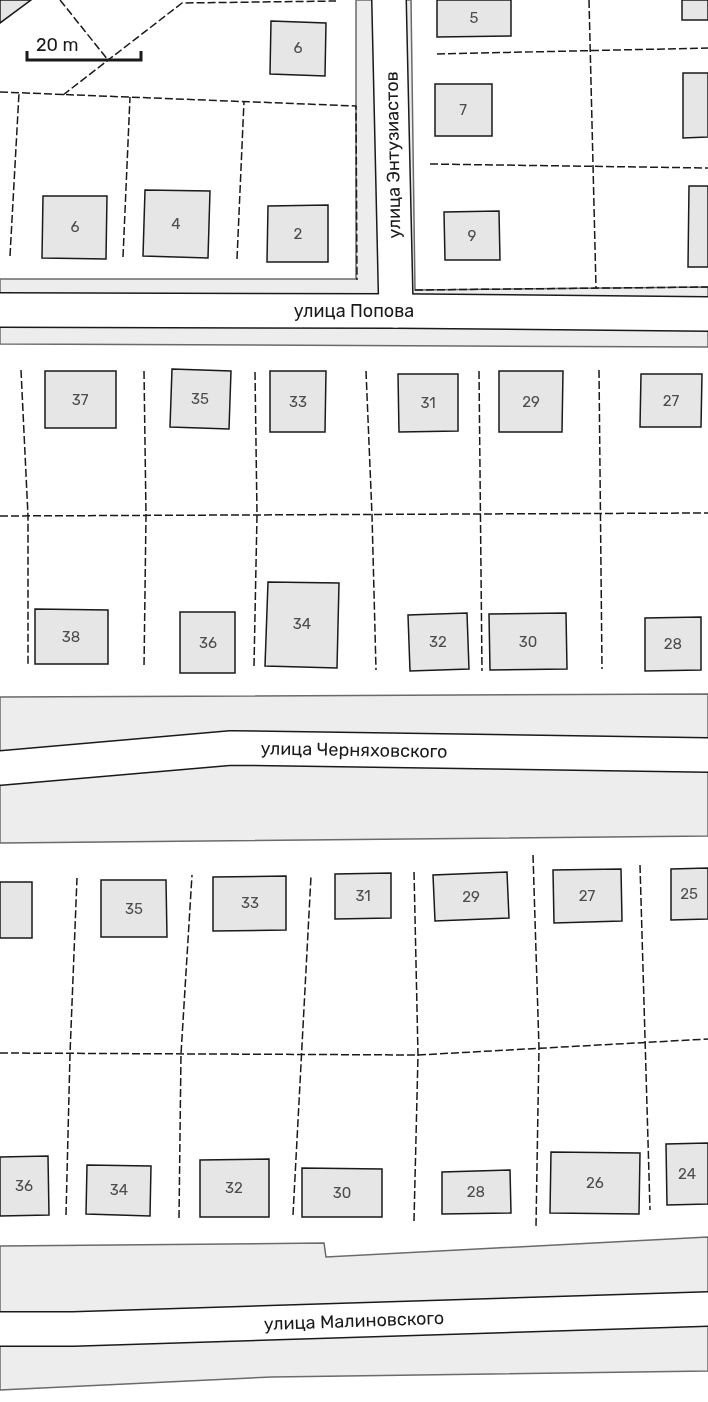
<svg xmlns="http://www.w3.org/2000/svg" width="708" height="1402" font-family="Rubik,sans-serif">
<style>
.green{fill:#ededed;stroke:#6a6a6a;stroke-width:1.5}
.building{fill:#e6e6e6;stroke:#1a1a1a;stroke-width:1.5}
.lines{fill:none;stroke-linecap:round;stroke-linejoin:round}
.minor-casing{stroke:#1a1a1a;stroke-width:36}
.minor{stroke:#fff;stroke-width:33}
.fence{stroke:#1a1a1a;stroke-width:1.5;stroke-dasharray:8 3;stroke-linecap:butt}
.labels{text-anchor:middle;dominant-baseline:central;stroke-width:4.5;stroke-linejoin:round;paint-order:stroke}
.number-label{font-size:15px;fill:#4d4d4d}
.street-label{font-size:18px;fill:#1a1a1a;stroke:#fff}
</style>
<rect width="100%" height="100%" fill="#fff"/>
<!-- green -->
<g class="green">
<path d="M356 0H381L389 305 0 303V279H356Z"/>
<path d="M396 0H411L415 290 708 287V306L402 304Z"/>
<path d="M0 319 708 323V347L0 344Z"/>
<path d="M708 694V743L0 759V697Z"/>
<path d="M234 757 708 765V836L0 843V777Z"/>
<path d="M708 1237V1299L0 1320V1246L324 1243 326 1257Z"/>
<path d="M708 1319V1371L272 1377 0 1390V1341Z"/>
</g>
<!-- building -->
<g class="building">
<path d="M0 0H31L0 23Z"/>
<path d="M437 0H511V36L437 37Z"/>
<rect x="682" y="0" width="26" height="20"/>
<path d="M271 21 326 23 325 76 270 74Z"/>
<path d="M683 73H708V137L683 138Z"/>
<rect x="435" y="84" width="57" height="52"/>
<path d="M689 186H708V267H688Z"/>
<path d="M145 190 210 191 208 258 143 256Z"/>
<path d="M43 196H107L106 259 42 258Z"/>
<path d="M328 205V262H267L268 206Z"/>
<path d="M499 211 500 260H445L444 212Z"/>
<path d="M172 369 231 371 229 429 170 427Z"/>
<rect x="45" y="371" width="71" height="57"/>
<path d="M270 371H326L325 432H270Z"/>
<path d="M499 371H563L562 432H499Z"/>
<path d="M398 374H458V431L399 432Z"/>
<path d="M641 374H702L701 427H640Z"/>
<path d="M268 582 339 583 337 668 265 666Z"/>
<path d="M35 609 108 610V664H35Z"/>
<rect x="180" y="612" width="55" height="61"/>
<path d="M467 613 469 669 410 671 408 615Z"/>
<path d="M566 613 567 669 490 670 489 614Z"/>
<path d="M701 617V670L645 671V618Z"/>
<path d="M708 868V919L671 920V869Z"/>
<path d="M621 869 622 921 554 923 553 870Z"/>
<path d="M507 872 509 918 435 921 433 875Z"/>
<path d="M391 873V918L335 919V874Z"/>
<path d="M286 876V930L213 931V877Z"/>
<path d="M101 880H166L167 937H101Z"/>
<rect x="0" y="882" width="32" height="56"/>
<path d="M708 1143V1204L667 1205 666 1144Z"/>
<path d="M551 1152 640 1153 639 1214 550 1213Z"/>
<path d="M48 1156 49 1215 0 1216V1157Z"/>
<path d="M269 1159V1217H200V1160Z"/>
<path d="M87 1165 151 1166 150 1216 86 1214Z"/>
<path d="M302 1168 382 1169V1217H302Z"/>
<path d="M510 1170 511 1213 442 1214V1172Z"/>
</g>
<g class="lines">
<!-- minor casing -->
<g class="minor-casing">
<g id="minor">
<path d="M389 0 396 311"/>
<path d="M0 310 396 311 708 314"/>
<path d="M0 768 231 748 708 755"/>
<path d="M0 1329H73L708 1309"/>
</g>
</g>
<!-- minor -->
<use href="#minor" class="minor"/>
<!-- fence -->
<g class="fence">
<path d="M60 0 108 60"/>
<path d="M589 0 596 288"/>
<path d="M437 54 708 48"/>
<path d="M0 92 356 106 357 280"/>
<path d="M63 95 182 3 336 1"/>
<path d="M430 164 708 168"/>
<path d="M10 256 19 93"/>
<path d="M123 257 130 97"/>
<path d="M237 259 244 101"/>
<path d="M415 290 708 287"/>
<path d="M21 370 28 516V664"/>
<path d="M599 370 602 669"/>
<path d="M144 371 146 515 144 668"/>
<path d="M366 371 372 515 376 670"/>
<path d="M479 371 482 671"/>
<path d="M0 516 708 513"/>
<path d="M254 666 257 515 255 372"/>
<path d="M533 855 539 1048 536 1226"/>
<path d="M640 865 650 1210"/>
<path d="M0 1053 418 1055 708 1039"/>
<path d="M66 1215 70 1054 77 878"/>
<path d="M293 1215 311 876"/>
<path d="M179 1218 181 1054 192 875"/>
<path d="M414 1221 418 1055 414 871"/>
</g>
</g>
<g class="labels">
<!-- number labels -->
<g class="number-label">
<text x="474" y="18">5</text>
<text x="298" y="48">6</text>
<text x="463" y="110">7</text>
<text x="176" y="224">4</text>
<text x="75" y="227">6</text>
<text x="298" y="234">2</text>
<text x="472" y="236">9</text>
<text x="200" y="399">35</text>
<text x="80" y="400">37</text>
<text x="671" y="401">27</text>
<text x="298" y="402">33</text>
<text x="531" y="402">29</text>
<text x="428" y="403">31</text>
<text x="302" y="624">34</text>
<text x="71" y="637">38</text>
<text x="438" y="642">32</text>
<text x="528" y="642">30</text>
<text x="208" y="643">36</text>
<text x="673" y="644">28</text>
<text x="689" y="894">25</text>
<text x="363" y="896">31</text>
<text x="587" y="896">27</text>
<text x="471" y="897">29</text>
<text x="250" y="903">33</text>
<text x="134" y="909">35</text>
<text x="687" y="1174">24</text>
<text x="595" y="1183">26</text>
<text x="24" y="1186">36</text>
<text x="234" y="1188">32</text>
<text x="119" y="1190">34</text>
<text x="476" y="1192">28</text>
<text x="342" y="1193">30</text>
</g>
<!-- street labels -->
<g class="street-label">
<text transform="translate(393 155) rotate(-91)">улица Энтузиастов</text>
<text x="354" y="311">улица Попова</text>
<text transform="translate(354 750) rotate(1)">улица Черняховского</text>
<text transform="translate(354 1321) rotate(-2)">улица Малиновского</text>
</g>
</g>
<!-- scale -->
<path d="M27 51v9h114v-9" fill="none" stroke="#1a1a1a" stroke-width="3"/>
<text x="36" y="51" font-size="18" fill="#1a1a1a" stroke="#ffffff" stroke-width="4.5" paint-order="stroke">20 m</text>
</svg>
